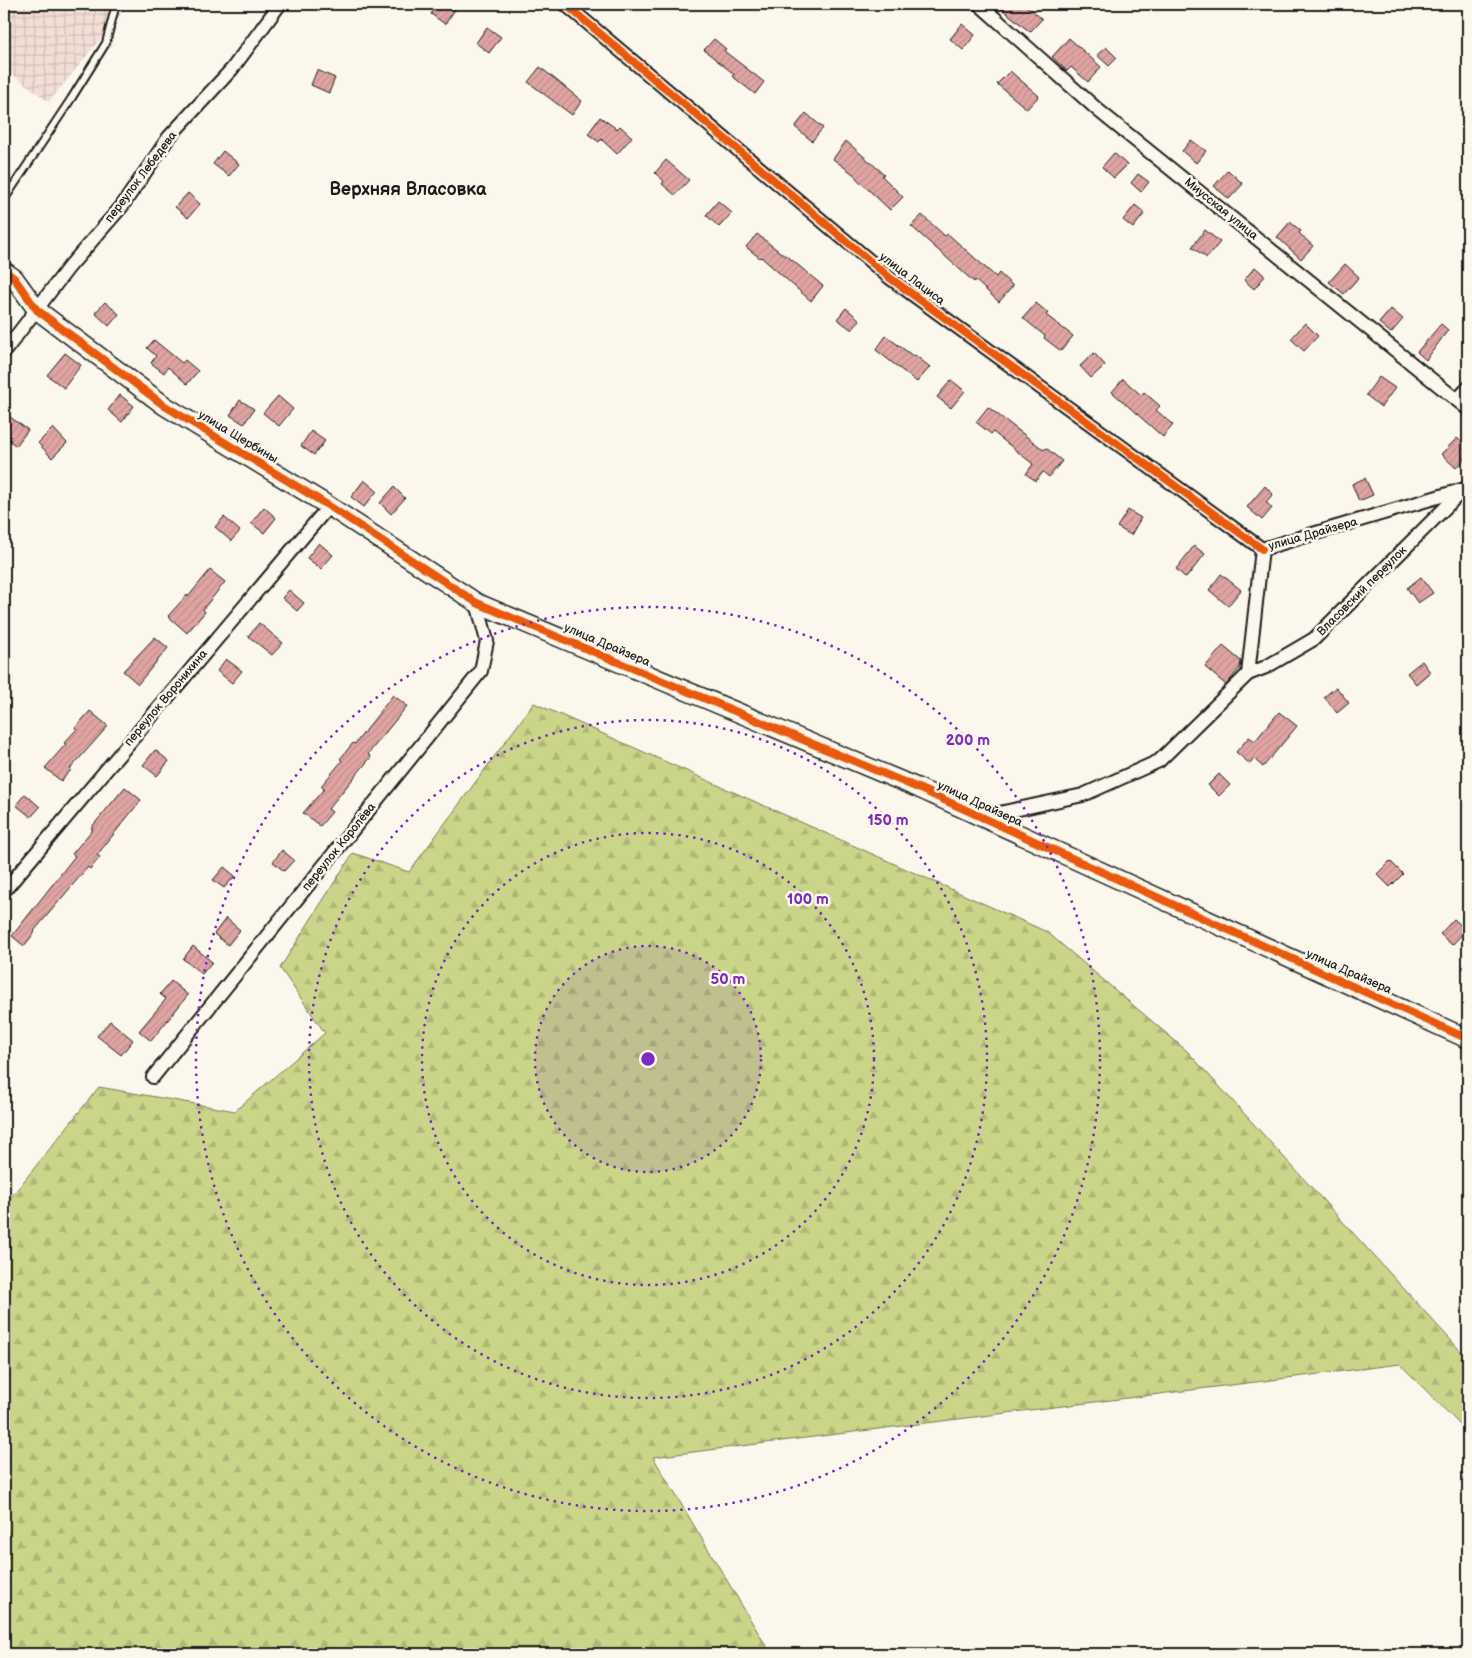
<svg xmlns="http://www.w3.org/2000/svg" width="1472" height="1658" font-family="'Balsamiq Sans',sans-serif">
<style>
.industrial{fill:url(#industrial-grid)}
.forest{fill:url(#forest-firs);stroke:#737852}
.building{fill:url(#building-hatch);stroke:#1c1c1c}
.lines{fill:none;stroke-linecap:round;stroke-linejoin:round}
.lane-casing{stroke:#1c1c1c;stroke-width:10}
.street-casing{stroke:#1c1c1c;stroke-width:16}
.secondary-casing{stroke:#1c1c1c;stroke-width:21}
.lane{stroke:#fbf7ec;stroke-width:6}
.street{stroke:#fbf7ec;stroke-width:12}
.secondary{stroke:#fbf7ec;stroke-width:18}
.cycleway-casing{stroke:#fbf7ec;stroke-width:11}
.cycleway{stroke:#e8590c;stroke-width:8}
.ring{fill:none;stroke:#7b2cbf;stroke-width:2.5;stroke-dasharray:2.5 5}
.labels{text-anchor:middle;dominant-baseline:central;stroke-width:5;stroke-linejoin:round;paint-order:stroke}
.street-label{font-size:12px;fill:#1c1c1c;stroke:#fbf7ec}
.district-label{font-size:18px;font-weight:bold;fill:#1c1c1c;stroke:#fbf7ec}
.centre{fill:#7b2cbf;stroke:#fbf7ec;stroke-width:2.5}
.ring-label{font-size:15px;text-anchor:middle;font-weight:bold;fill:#7b2cbf;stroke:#fbf7ec;stroke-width:5;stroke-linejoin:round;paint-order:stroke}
</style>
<defs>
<pattern id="industrial-grid" width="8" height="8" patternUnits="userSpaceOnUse" patternTransform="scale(1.25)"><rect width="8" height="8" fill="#f3ded6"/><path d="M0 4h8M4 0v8" fill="none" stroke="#d0beb7"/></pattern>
<pattern id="forest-firs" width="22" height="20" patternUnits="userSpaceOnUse" patternTransform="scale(1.25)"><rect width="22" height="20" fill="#cad589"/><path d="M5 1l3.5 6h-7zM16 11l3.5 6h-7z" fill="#adb676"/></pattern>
<pattern id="building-hatch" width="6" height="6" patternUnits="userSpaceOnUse" patternTransform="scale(1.25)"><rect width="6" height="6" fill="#e0a5a3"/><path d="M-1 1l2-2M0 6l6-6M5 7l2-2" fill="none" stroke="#c08d8c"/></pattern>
</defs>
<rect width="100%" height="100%" fill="#fbf7ec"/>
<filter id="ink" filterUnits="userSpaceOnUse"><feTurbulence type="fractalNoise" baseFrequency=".02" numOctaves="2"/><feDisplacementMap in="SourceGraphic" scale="10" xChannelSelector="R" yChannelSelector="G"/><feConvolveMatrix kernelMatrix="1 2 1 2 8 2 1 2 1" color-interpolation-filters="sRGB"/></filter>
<g filter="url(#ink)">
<!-- industrial -->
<path class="industrial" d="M4 4H129L49 102 4 68Z"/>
<!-- forest -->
<path class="forest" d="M534 703 1047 932 1187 1051 1468 1359V1433L1400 1364 653 1457 771 1654H4V1206L99 1087 235 1111 325 1033 280 968 353 853 409 872Z"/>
<!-- building -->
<g class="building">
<path d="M437 4H459L445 24 431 14Z"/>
<path d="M996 4H1024L1042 19 1030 32Z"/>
<path d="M962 24 975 35 963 50 950 39Z"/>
<path d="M487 27 501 37 489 53 476 43Z"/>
<path d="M1069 38 1101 67 1088 82 1071 67 1067 71 1052 57Z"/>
<path d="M714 39 726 49 724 51 764 82 755 94 732 76 734 74 704 50Z"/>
<path d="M1106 47 1117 58 1109 66 1097 55Z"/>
<path d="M540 67 582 101 572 115 528 82Z"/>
<path d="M317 70 335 78 329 93 311 85Z"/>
<path d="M1010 71 1039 96 1027 109 997 84Z"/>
<path d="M806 113 823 128 812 141 795 127Z"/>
<path d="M600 117 617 129 620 126 632 137 617 154 601 139 599 142 588 134Z"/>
<path d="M1191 140 1206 151 1196 163 1182 151Z"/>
<path d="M846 141 884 174 882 176 903 197 890 210 855 177 856 176 833 159Z"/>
<path d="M223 151 239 164 229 176 213 164Z"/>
<path d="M1114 153 1127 165 1114 178 1102 167Z"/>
<path d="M666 160 689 180 675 195 662 184 664 181 655 173Z"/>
<path d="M1228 170 1243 184 1229 199 1214 186Z"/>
<path d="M1138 174 1149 182 1141 192 1131 183Z"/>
<path d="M188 193 200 204 188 218 175 207Z"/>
<path d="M718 201 732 213 719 227 706 215Z"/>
<path d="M1135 205 1145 213 1133 228 1123 220Z"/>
<path d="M922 215 945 236 948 234 996 277 999 273 1013 286 999 302 975 280 974 282 911 226Z"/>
<path d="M1290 222 1301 231 1299 233 1313 246 1301 259 1277 237Z"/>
<path d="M1205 230 1220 242 1207 258 1192 247Z"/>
<path d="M757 234 785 256 786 255 823 286 811 301 761 257 760 258 746 247Z"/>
<path d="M1345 264 1359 277 1344 294 1329 282Z"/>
<path d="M1255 267 1265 276 1254 289 1244 280Z"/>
<path d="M105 302 119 314 109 326 95 313Z"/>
<path d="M1036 303 1048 313 1046 315 1073 336 1061 351 1044 338 1045 336 1023 318Z"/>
<path d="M846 308 860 320 852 330 837 319Z"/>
<path d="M1391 309 1403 319 1391 333 1379 323Z"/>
<path d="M1305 323 1318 336 1304 351 1291 339Z"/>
<path d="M1441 324 1448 330 1426 360 1417 352Z"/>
<path d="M886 336 913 356 915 355 930 367 917 382 876 350Z"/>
<path d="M154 340 182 363 185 360 198 371 187 384 168 367 164 373 151 363 156 356 147 348Z"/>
<path d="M65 353 81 365 64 388 47 375Z"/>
<path d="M1094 353 1105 365 1091 378 1080 366Z"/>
<path d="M1379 377 1395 388 1381 407 1366 395Z"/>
<path d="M1123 379 1141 395 1144 392 1160 406 1156 410 1173 425 1163 437 1112 392Z"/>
<path d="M951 380 965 391 951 408 937 397Z"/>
<path d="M120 395 134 406 122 422 108 410Z"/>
<path d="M278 396 293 409 279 426 263 413Z"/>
<path d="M240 400 254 409 244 424 230 415Z"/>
<path d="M988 407 1044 450 1046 448 1062 461 1049 477 1043 472 1036 481 1026 474 1033 464 993 432 991 434 976 422Z"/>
<path d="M10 417 28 430 16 446 4 436V426Z"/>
<path d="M53 428 67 443 52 458 38 443Z"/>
<path d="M311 431 325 441 314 455 301 446Z"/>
<path d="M1457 438 1468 448V455L1456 468 1441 454Z"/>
<path d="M1365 478 1373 495 1359 501 1352 484Z"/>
<path d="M364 480 377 491 364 507 351 497Z"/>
<path d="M1265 486 1273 494 1266 502 1272 508 1262 520 1247 507Z"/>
<path d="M394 487 405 498 391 514 380 503Z"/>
<path d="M264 507 276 518 264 533 251 523Z"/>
<path d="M1128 510 1141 518 1131 535 1117 527Z"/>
<path d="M224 517 240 531 231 541 215 527Z"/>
<path d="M319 543 333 555 321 569 307 558Z"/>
<path d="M1194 546 1205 554 1186 578 1176 569Z"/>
<path d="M210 570 225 582 203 609 205 612 187 633 168 616 187 595 188 597Z"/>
<path d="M1221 574 1241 590 1228 606 1209 590Z"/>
<path d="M1421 577 1433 593 1418 603 1407 588Z"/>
<path d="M289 590 304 603 297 611 282 598Z"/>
<path d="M259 623 283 643 272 655 248 636Z"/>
<path d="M155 637 168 648 138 684 123 671Z"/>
<path d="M1223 646 1241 661 1240 668 1226 685 1205 667Z"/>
<path d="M226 659 242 671 232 683 217 671Z"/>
<path d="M1422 661 1430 672 1416 684 1407 673Z"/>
<path d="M1336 687 1349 703 1337 713 1324 697Z"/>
<path d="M393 695 407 706 368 754 371 757 328 809 332 812 320 826 303 813 324 789 321 786 342 761 340 759 353 743 355 744Z"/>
<path d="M90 711 108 726 70 769 71 770 61 781 45 768 66 744 64 743 77 729 75 728Z"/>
<path d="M1279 712 1297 726 1263 767 1254 759 1250 764 1236 752 1249 737 1255 741Z"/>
<path d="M155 750 169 761 157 776 143 765Z"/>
<path d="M1219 774 1230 785 1219 796 1208 785Z"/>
<path d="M125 787 141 800 97 855 100 857 90 869 88 867 65 894 34 931 35 932 24 946 12 936 75 856 72 854 93 829 91 828Z"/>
<path d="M25 794 40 807 31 817 16 805Z"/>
<path d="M282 850 294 860 284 871 273 862Z"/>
<path d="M1390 861 1403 874 1390 887 1377 874Z"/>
<path d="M224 867 235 876 224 888 213 880Z"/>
<path d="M226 918 240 930 228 945 214 934Z"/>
<path d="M1454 919 1466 930 1452 945 1440 934Z"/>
<path d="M193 946 212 962 202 974 183 959Z"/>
<path d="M171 981 188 995 151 1041 139 1031 166 999 160 994Z"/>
<path d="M110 1021 133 1040 121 1055 97 1036Z"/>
</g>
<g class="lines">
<!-- lane casing -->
<g class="lane-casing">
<path id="lane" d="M4 200 71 99 106 43 116 4"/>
</g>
<!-- street casing -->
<g class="street-casing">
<g id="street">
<path d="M565 4 890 278 1262 549"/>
<path d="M979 4 1099 111 1468 409"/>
<path d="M4 352 69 267 122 206 169 137 232 69 280 4"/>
<path d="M1457 400 1468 388"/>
<path d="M1248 674 1266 667 1314 639 1462 491"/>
<path d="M981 817 1083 795 1159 761 1248 674 1262 549 1468 488"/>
<path d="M4 891 329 506"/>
<path d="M153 1077 481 671 487 641 477 603"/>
</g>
</g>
<!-- secondary casing -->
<g class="secondary-casing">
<path id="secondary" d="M4 271 14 278 37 310 165 406 329 506 477 603 918 788 1468 1039"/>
</g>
<!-- lane -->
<use href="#lane" class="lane"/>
<!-- street -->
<use href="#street" class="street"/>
<!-- secondary -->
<use href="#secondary" class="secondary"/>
<!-- cycleway casing -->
<g class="cycleway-casing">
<g id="cycleway">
<path d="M565 4 890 278 1262 549"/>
<path d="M4 271 14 278 37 310 165 406 329 506 477 603 918 788 1468 1039"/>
</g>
</g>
<!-- cycleway -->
<use href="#cycleway" class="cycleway"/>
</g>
</g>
<!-- distance rings -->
<circle cx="648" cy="1059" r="113" fill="#7b2cbf" fill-opacity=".12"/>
<g class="ring">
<circle cx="648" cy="1059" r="113"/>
<circle cx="648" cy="1059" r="226"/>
<circle cx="648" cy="1059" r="339"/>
<circle cx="648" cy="1059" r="452"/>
</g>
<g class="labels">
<!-- street labels -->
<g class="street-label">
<text transform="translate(141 177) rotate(-53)">переулок Лебедева</text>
<text transform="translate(1221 209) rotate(39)">Миусская улица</text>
<text transform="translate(912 279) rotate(37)">улица Лациса</text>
<text transform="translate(238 437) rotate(31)">улица Щербины</text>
<text transform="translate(1313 534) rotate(-16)">улица Драйзера</text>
<text transform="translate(1362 591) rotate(-45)">Власовский переулок</text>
<text transform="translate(607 645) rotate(23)">улица Драйзера</text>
<text transform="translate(166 698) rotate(-50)">переулок Воронихина</text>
<text transform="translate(980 804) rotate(25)">улица Драйзера</text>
<text transform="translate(339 847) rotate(-51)">переулок Королёва</text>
<text transform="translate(1349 972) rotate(24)">улица Драйзера</text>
</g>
<!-- district labels -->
<g class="district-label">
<text x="408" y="189">Верхняя Власовка</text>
</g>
</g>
<circle cx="648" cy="1059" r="8" class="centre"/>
<g class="ring-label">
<text x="968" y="745">200 m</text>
<text x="888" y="825">150 m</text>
<text x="808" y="904">100 m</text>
<text x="728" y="984">50 m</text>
</g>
<!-- margin -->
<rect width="1472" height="1658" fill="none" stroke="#fbf7ec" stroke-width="20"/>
<rect x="10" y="10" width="1452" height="1638" fill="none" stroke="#1c1c1c" stroke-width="2" filter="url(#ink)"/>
</svg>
